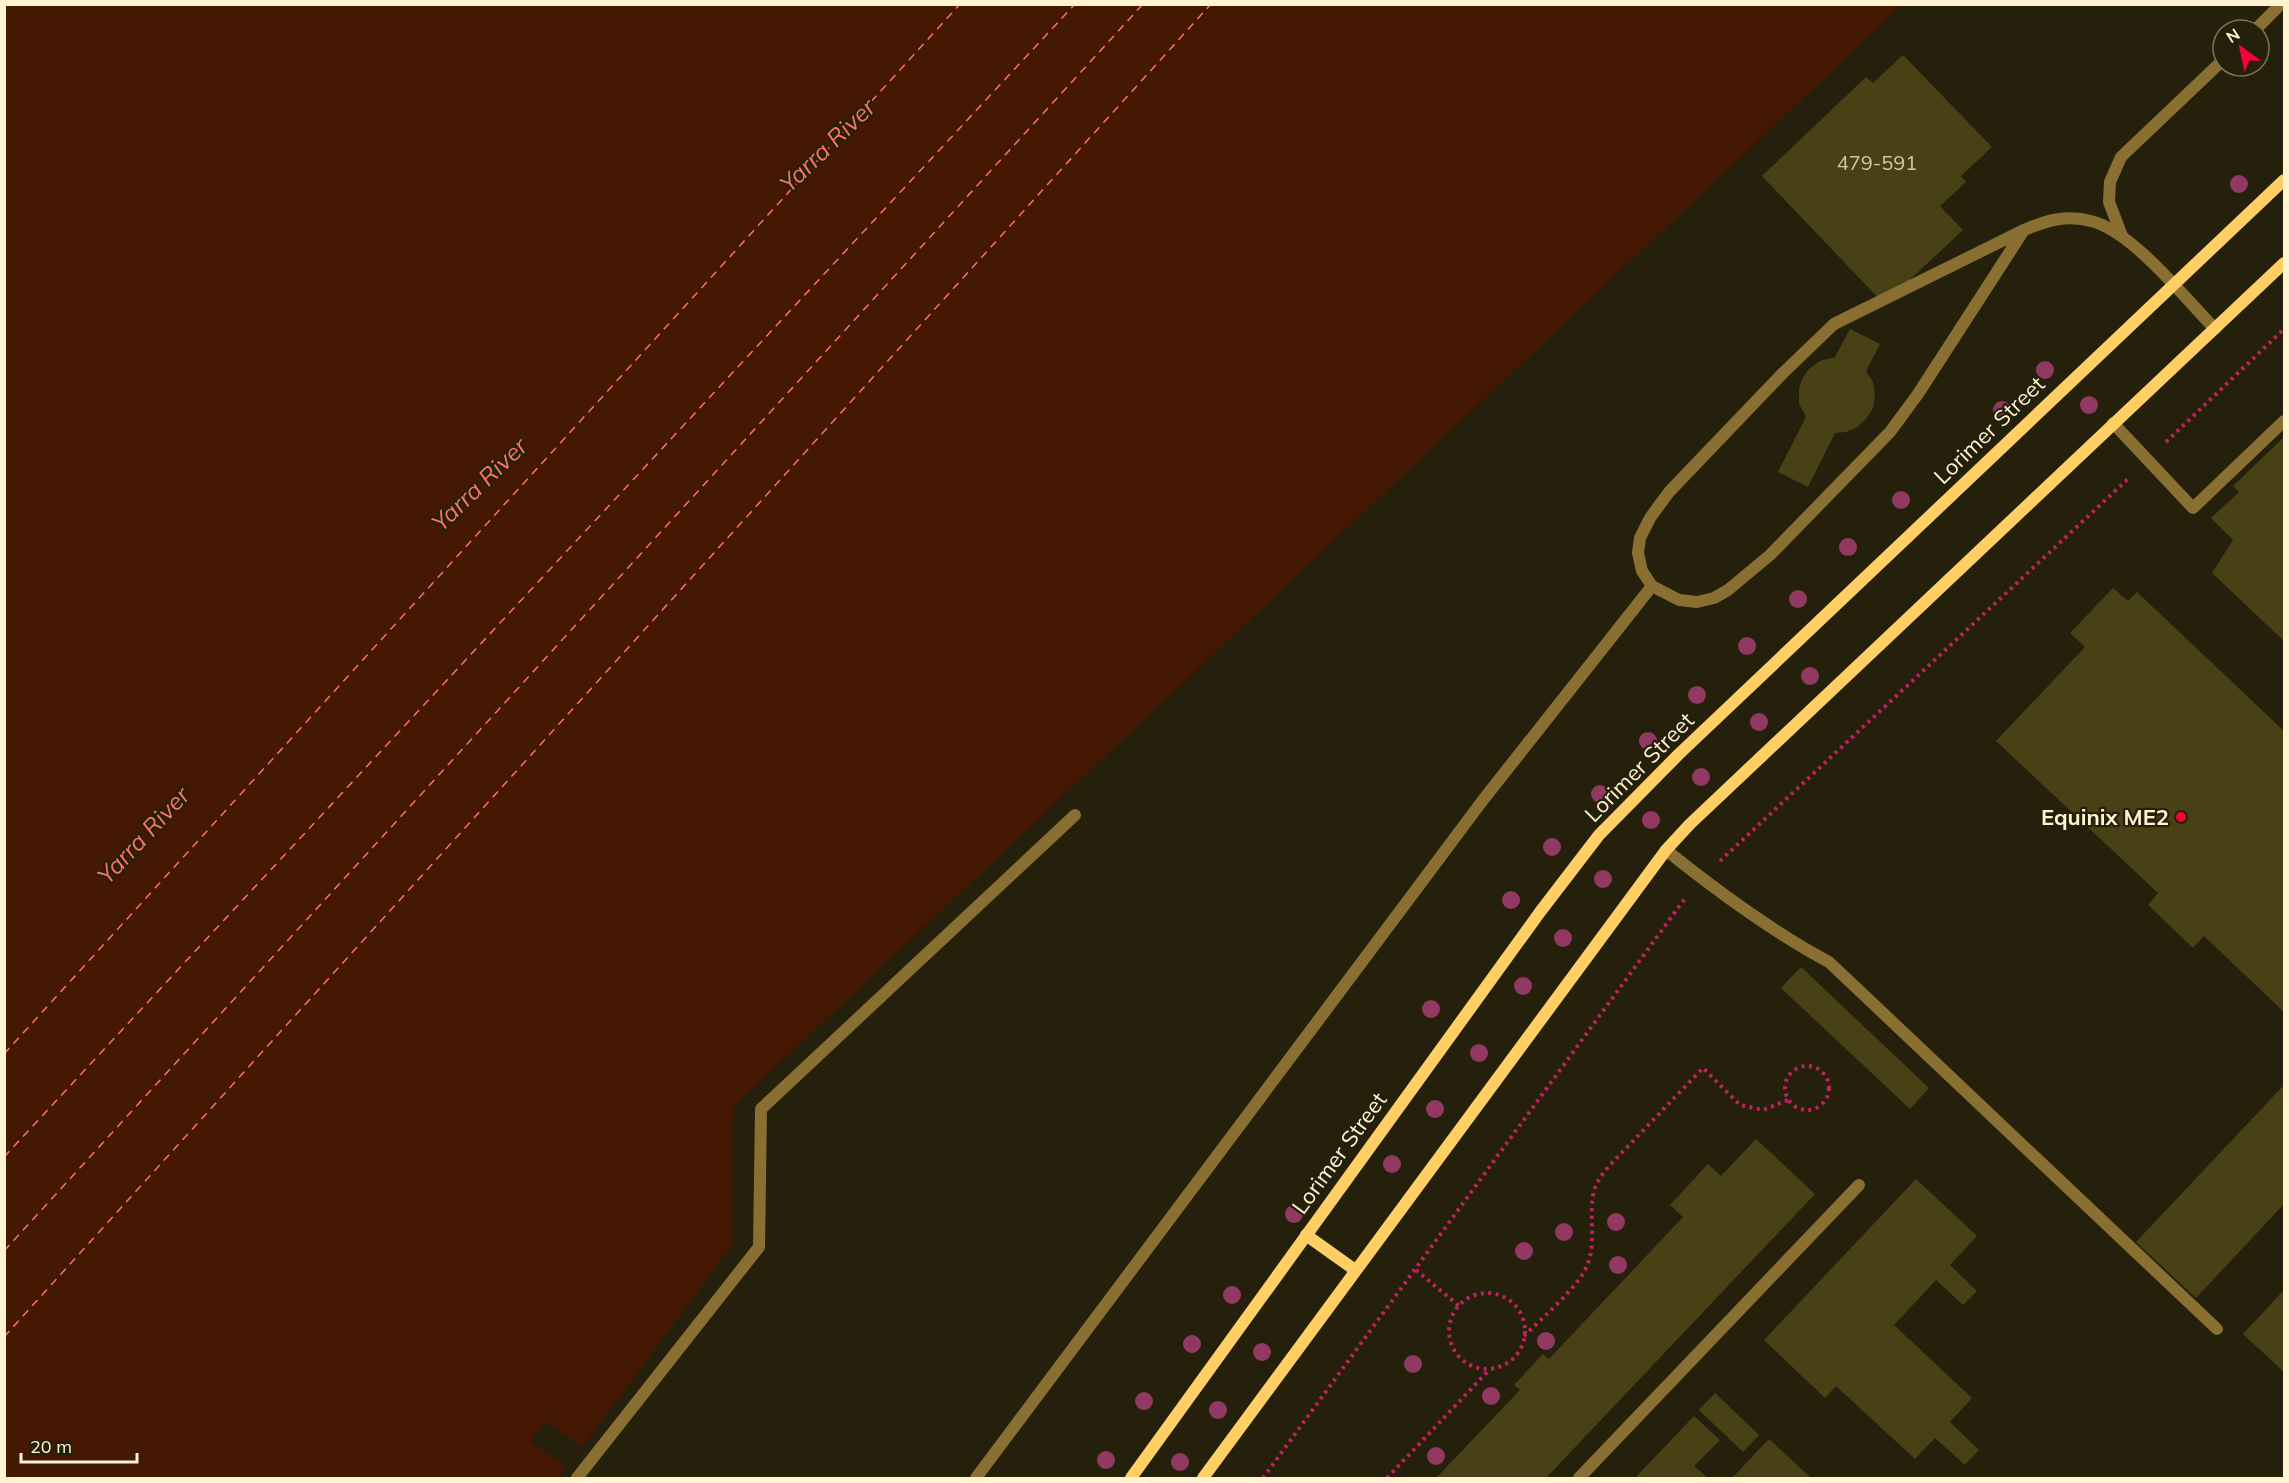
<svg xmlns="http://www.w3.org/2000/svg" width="2289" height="1483" font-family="Mulish,sans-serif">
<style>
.water{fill:#451804}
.pier{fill:#25200c}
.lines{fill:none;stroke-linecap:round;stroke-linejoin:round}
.ferry{stroke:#ff725d;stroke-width:1.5;stroke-dasharray:8 6;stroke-linecap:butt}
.building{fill:#484116}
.path{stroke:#c12161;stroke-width:4;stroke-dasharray:3 4.5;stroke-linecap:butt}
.lane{stroke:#896f31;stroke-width:12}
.secondary{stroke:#ffcf66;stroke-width:12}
.tree{fill:#923963}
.poi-dot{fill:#fa003b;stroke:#25200c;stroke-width:2}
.labels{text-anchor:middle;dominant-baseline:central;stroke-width:4.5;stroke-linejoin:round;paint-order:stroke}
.number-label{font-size:20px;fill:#d1c7a1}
.street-label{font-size:22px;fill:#fff4cf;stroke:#25200c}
.poi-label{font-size:22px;font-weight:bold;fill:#fff4cf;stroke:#25200c;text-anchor:end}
.water-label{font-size:24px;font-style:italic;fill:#ff725d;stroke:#25200c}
</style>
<rect width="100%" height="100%" fill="#25200c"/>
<!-- water -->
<path class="water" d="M5 5H1902L733 1107 731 1247 559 1478H5Z"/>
<!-- pier -->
<path class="pier" d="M545 1421 582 1446 567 1467 530 1442Z"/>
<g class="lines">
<!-- ferry -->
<g class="ferry">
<path d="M4 1054 960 4"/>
<path d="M4 1157 1075 4"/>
<path d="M4 1251 1143 4"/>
<path d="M4 1337 1211 4"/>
</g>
</g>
<!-- building -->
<g class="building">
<path d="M1903 55 1992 147 1961 176 1966 182 1940 206 1963 230 1884 304 1762 176 1866 77 1873 83Z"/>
<path d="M1850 329 1880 344 1866 371 1873 382 1875 395 1873 408 1866 419 1857 427 1846 432 1835 433 1808 487 1778 472 1806 417 1799 403V390L1802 379 1809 369 1820 361 1835 357Z"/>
<path d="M2284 437V641L2212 573 2233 540 2211 518 2239 492 2233 486Z"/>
<path d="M2113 588 2128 601 2137 592 2284 731V1012L2204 936 2193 948 2148 905 2158 893 1996 741 2085 647 2070 633Z"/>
<path d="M1801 967 1929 1088 1910 1109 1781 988Z"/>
<path d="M2284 1085V1204L2196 1298 2136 1242Z"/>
<path d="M1756 1139 1815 1194 1546 1478H1436L1520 1390 1514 1385 1543 1354 1549 1359 1683 1217 1670 1205 1708 1164 1721 1176Z"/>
<path d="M1916 1179 1977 1236 1950 1265 1977 1291 1963 1305 1936 1280 1894 1325 1972 1398 1950 1422 1979 1450 1965 1465 1935 1438 1915 1459 1836 1386 1825 1398 1764 1340Z"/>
<path d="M2284 1290V1372L2243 1334Z"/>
<path d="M1715 1393 1759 1435 1743 1452 1699 1410Z"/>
<path d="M1694 1416 1720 1440 1694 1466 1708 1478H1635Z"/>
<path d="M1769 1439 1811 1478H1732Z"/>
</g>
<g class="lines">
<!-- path -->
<g class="path">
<path d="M2166 442 2284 329"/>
<path d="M1720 861 2130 477"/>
<circle cx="1807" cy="1088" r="22"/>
<path d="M1416 1270 1459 1306"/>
<circle cx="1487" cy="1331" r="38"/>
<path d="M1524 1336C1542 1318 1581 1285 1588 1263 1598 1237 1585 1205 1598 1181 1601 1176 1605 1171 1609 1166L1703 1068 1740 1105 1763 1110 1788 1100"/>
<path d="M1263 1478 1686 897"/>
<path d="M1387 1478 1490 1369"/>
</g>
<!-- lane -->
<g class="lane">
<path d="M2255 30 2281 4"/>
<path d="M2024 230 1918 394 1890 432 1770 555 1728 590 1714 598 1697 602 1679 600 1652 586 1642 571 1638 553 1640 538 1650 518 1669 492 1783 373 1834 324 2024 230C2045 221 2067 214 2091 221 2132 231 2184 297 2215 329"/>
<path d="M2122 236 2109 202 2110 182 2121 157 2223 60"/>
<path d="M2113 423 2193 508 2284 421"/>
<path d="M1666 850C1717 891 1771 931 1829 962L2217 1329"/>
<path d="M577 1478 759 1247 761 1109 1075 815"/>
<path d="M976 1478 1483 800 1652 586"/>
<path d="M1579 1478 1859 1185"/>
</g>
<!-- secondary -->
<g class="secondary">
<path d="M1306 1235 1355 1270"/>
<path d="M1131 1478 1540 912 1599 835 1679 754 2284 180"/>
<path d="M1203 1478 1666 850 1690 824 2284 263"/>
</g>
</g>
<!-- trees -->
<g class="tree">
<circle cx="2239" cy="184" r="9"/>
<circle cx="2045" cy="370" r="9"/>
<circle cx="2089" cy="405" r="9"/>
<circle cx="2002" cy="410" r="9"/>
<circle cx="1901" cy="500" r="9"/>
<circle cx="1848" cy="547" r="9"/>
<circle cx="1798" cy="599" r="9"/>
<circle cx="1747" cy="646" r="9"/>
<circle cx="1810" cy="676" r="9"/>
<circle cx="1697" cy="695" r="9"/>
<circle cx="1759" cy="722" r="9"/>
<circle cx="1648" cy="741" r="9"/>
<circle cx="1701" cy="777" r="9"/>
<circle cx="1600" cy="794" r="9"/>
<circle cx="1651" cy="820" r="9"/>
<circle cx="1552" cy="847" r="9"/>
<circle cx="1603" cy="879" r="9"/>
<circle cx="1511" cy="900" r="9"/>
<circle cx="1563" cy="938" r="9"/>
<circle cx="1523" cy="986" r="9"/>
<circle cx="1431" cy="1009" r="9"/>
<circle cx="1479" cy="1053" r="9"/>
<circle cx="1435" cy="1109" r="9"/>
<circle cx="1392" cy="1164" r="9"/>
<circle cx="1294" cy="1214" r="9"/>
<circle cx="1616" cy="1222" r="9"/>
<circle cx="1564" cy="1232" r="9"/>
<circle cx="1524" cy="1251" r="9"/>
<circle cx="1618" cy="1265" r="9"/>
<circle cx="1232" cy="1295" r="9"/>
<circle cx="1546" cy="1341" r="9"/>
<circle cx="1192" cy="1344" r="9"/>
<circle cx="1262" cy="1352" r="9"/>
<circle cx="1413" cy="1364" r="9"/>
<circle cx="1491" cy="1396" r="9"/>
<circle cx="1144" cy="1401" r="9"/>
<circle cx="1218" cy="1410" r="9"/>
<circle cx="1436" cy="1456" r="9"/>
<circle cx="1106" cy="1460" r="9"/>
<circle cx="1180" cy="1462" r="9"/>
</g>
<!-- markers -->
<circle class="poi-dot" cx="2181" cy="817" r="6"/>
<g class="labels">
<!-- number labels -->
<g class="number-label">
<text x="1877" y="162">479-591</text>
</g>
<!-- street labels -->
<g class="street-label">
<text transform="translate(1989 430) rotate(-44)">Lorimer Street</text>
<text transform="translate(1639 767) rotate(-45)">Lorimer Street</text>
<text transform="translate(1339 1153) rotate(-54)">Lorimer Street</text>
</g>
<!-- poi labels -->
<g class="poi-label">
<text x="2169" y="817">Equinix ME2</text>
</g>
<!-- water labels -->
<g class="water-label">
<text transform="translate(827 145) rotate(-44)">Yarra River</text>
<text transform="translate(479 484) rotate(-44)">Yarra River</text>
<text transform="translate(143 835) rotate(-47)">Yarra River</text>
</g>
</g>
<!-- border -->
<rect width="2289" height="1483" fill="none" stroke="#fff4cf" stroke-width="12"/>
<!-- north arrow -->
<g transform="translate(2241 48) rotate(327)"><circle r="28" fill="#25200c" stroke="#7c755a" stroke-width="1.5"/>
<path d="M0-4.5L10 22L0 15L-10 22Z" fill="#fa003b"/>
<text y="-9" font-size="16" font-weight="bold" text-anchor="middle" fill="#fff4cf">N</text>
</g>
<!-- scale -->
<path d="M21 1453v9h116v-9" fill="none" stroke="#fff4cf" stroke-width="3"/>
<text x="30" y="1453" font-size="18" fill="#fff4cf" stroke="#25200c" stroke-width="4.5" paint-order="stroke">20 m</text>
</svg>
